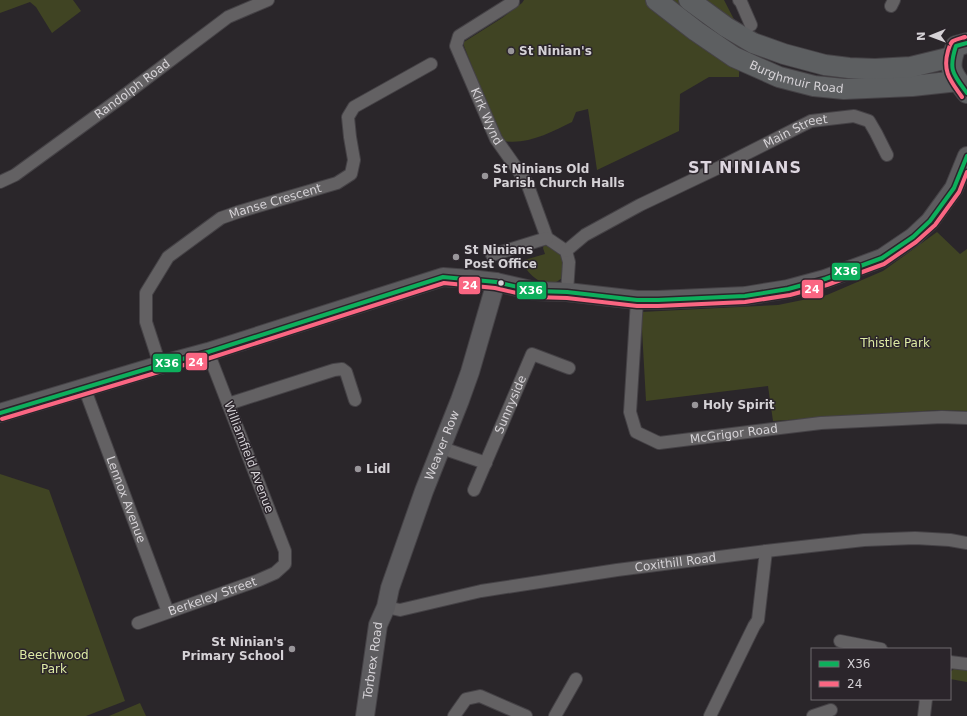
<svg xmlns="http://www.w3.org/2000/svg" width="967" height="716" font-family="'DejaVu Sans',sans-serif">
<style>
.green{fill:#404423}
.lines{fill:none;stroke-linecap:round;stroke-linejoin:round}
.street-casing{stroke:#454246;stroke-width:14}
.secondary-casing{stroke:#454246;stroke-width:20}
.primary-casing{stroke:#454246;stroke-width:22}
.street{stroke:#636163;stroke-width:12}
.secondary{stroke:#5d5c5f;stroke-width:18}
.primary{stroke:#5d5f61;stroke-width:20}
.bus-1-casing{stroke:#2b252b;stroke-width:7}
.bus-2-casing{stroke:#2b252b;stroke-width:7}
.bus-1{stroke:#0daf5c;stroke-width:4}
.bus-2{stroke:#fa6682;stroke-width:4}
.poi-dot{fill:#99969a;stroke:#2b252b;stroke-width:1.5}
.bus-dot{fill:#d5d2d6;stroke:#2b252b;stroke-width:1.5}
.labels{text-anchor:middle;dominant-baseline:central;stroke-width:3;stroke-linejoin:round;paint-order:stroke}
.poi-label{font-size:12px;font-weight:bold;fill:#d5d2d6;stroke:#2b252b;text-anchor:start}
.street-label{font-size:12px;fill:#d5d2d6;stroke:#2b252b}
.park-label{font-size:12px;fill:#ddeaa4;stroke:#2b252b}
.district-label{font-size:16px;font-weight:bold;letter-spacing:1px;fill:#ddd6df;stroke:#2b252b}
.line-badge{stroke:#2b252b;stroke-width:1.5}
.badge-label{font-size:11px;text-anchor:middle;font-weight:bold;fill:#fff}
</style>
<rect width="100%" height="100%" fill="#2a262a"/>
<!-- green -->
<g class="green">
<path d="M0 0H73L81 11 52 33 36 7 30 2 0 13Z"/>
<path d="M524 0H724L740 31 739 77H709L680 94 679 131 597 170 588 109 576 112 572 122C552 132 527 145 504 141L498 133 464 46V42L502 18 522 3Z"/>
<path d="M937 232 960 254 967 249V411L938 410 773 421 768 386 646 401 641 312 778 305 827 295 883 271Z"/>
<path d="M544 245 549 246 565 257 562 278C559 280 557 282 554 283 540 287 527 272 521 261L545 254 543 248Z"/>
<path d="M0 474 49 490 125 701 86 716H0Z"/>
<path d="M958 666 967 668V682L950 679V672Z"/>
<path d="M140 703 146 716H109Z"/>
</g>
<g class="lines">
<!-- street casing -->
<g class="street-casing">
<g id="street">
<path id="s1" d="M513 0V2L459 36 456 46 496 139 527 183 547 238 566 251 569 262 567 292"/>
<path d="M739 0 741 2 751 25"/>
<path d="M891 6 894 0"/>
<path id="s2" d="M0 182 15 175 122 97 228 17 268 0"/>
<path id="s3" d="M566 251 585 235 640 205 720 167 811 121 854 116 869 121 876 133 887 155"/>
<path d="M492 255 547 238"/>
<path id="s4" d="M637 300 630 412 636 432 659 443 821 423 942 417 967 418"/>
<path id="s5" d="M160 365 146 322V293L168 257 221 218 238 212 337 183 351 174 354 160 350 137 348 117 354 107 431 64"/>
<path id="s6" d="M84 387 168 612"/>
<path d="M228 404 334 370 342 369 346 372 355 400"/>
<path d="M442 448 486 463"/>
<path id="s7" d="M474 490 532 354 569 368"/>
<path id="s8" d="M386 607 400 610 481 591 617 570 766 551 864 540 915 538 950 540 967 543"/>
<path id="s9" d="M138 623 259 580 275 573 285 564V551L208 352"/>
<path d="M840 641 881 649"/>
<path d="M950 662 967 664"/>
<path d="M454 716 466 699 480 696 526 716"/>
<path d="M555 716 576 679"/>
<path d="M710 716 754 626 758 620 766 551"/>
<path d="M813 716 831 710"/>
<path d="M924 716 926 699"/>
</g>
</g>
<!-- secondary casing -->
<g class="secondary-casing">
<g id="secondary">
<path d="M0 413 160 365 208 352 443 277 470 279 496 282 535 291 567 292 637 300H658L745 296 788 289 825 279 882 258 913 237 930 221 954 188 967 156"/>
<path id="s10" d="M365 716 378 625 386 607 390 588 424 491 460 400 470 372 496 282"/>
</g>
</g>
<!-- primary casing -->
<g class="primary-casing">
<g id="primary">
<path id="s11" d="M656 0 696 31 734 57 779 77 814 86 844 89 912 86 958 81"/>
<path d="M689 0 726 27 753 43 784 54 825 65 849 68 875 69 911 67 952 57"/>
<path d="M967 43 956 46C947 70 952 73 967 93"/>
</g>
</g>
<!-- street -->
<use href="#street" class="street"/>
<!-- secondary -->
<use href="#secondary" class="secondary"/>
<!-- primary -->
<use href="#primary" class="primary"/>
<!-- bus-1 casing -->
<g class="bus-1-casing">
<g id="bus-1">
<path d="M967 43 956 46C948 70 953 74 967 93"/>
<path d="M0 413 160 365 208 352 443 277 496 282 535 291 567 292 637 300H658L745 296 788 289 825 279 882 258 913 237 930 221 954 188 967 156"/>
</g>
</g>
<!-- bus-2 casing -->
<g class="bus-2-casing">
<g id="bus-2">
<path d="M962 97C951 81 942 72 948 51 949 48 950 43 953 41 957 39 962 38 965 37"/>
<path d="M2 419 162 371 210 358 444 283 495 288 534 297 567 298 637 306H658L745 302 790 295 827 285 884 264 916 242 935 225 959 192 967 172"/>
</g>
</g>
<!-- bus-1 -->
<use href="#bus-1" class="bus-1"/>
<!-- bus-2 -->
<use href="#bus-2" class="bus-2"/>
</g>
<!-- markers -->
<g class="poi-dot">
<circle cx="511" cy="51" r="4"/>
<circle cx="485" cy="176" r="4"/>
<circle cx="456" cy="257" r="4"/>
<circle cx="695" cy="405" r="4"/>
<circle cx="358" cy="469" r="4"/>
<circle cx="292" cy="649" r="4"/>
</g>
<circle class="bus-dot" cx="501" cy="283" r="3.5"/>
<g class="labels">
<!-- poi labels -->
<g class="poi-label">
<text x="519" y="51">St Ninian's</text>
<text x="493" y="169">St Ninians Old<tspan x="493" dy="14">Parish Church Halls</tspan></text>
<text x="464" y="250">St Ninians<tspan x="464" dy="14">Post Office</tspan></text>
<text x="703" y="405">Holy Spirit</text>
<text x="366" y="469">Lidl</text>
<text x="284" y="642" text-anchor="end">St Ninian's<tspan x="284" dy="14">Primary School</tspan></text>
</g>
<!-- street labels -->
<g class="street-label">
<text stroke="none"><textPath href="#s11" startOffset="163">Burghmuir Road</textPath></text>
<text stroke="none"><textPath href="#s2" startOffset="162">Randolph Road</textPath></text>
<text stroke="none"><textPath href="#s1" startOffset="153">Kirk Wynd</textPath></text>
<text stroke="none"><textPath href="#s3" startOffset="260">Main Street</textPath></text>
<text stroke="none"><textPath href="#s5" startOffset="239">Manse Crescent</textPath></text>
<text stroke="none"><textPath href="#s7" startOffset="93">Sunnyside</textPath></text>
<text stroke="none"><textPath href="#s4" startOffset="234">McGrigor Road</textPath></text>
<text stroke="none"><textPath href="#s10" startOffset="283">Weaver Row</textPath></text>
<text transform="translate(249 457) rotate(69)">Williamfield Avenue</text>
<text stroke="none"><textPath href="#s6" startOffset="120">Lennox Avenue</textPath></text>
<text stroke="none"><textPath href="#s8" startOffset="294">Coxithill Road</textPath></text>
<text stroke="none"><textPath href="#s9" startOffset="79">Berkeley Street</textPath></text>
<text stroke="none"><textPath href="#s10" startOffset="56">Torbrex Road</textPath></text>
</g>
<!-- park labels -->
<g class="park-label">
<text x="895" y="343">Thistle Park</text>
<text x="54" y="655">Beechwood<tspan x="54" dy="14">Park</tspan></text>
</g>
<!-- district labels -->
<g class="district-label">
<text x="745" y="167">ST NINIANS</text>
</g>
</g>
<g class="line-badge">
<rect x="831" y="262" width="30" height="19" rx="4" fill="#0daf5c"/>
<rect x="458" y="276" width="23" height="19" rx="4" fill="#fa6682"/>
<rect x="801" y="279" width="23" height="20" rx="4" fill="#fa6682"/>
<rect x="516" y="281" width="31" height="19" rx="4" fill="#0daf5c"/>
<rect x="185" y="352" width="23" height="19" rx="4" fill="#fa6682"/>
<rect x="152" y="353" width="30" height="20" rx="4" fill="#0daf5c"/>
</g>
<g class="badge-label">
<text x="846" y="275">X36</text>
<text x="470" y="289">24</text>
<text x="812" y="293">24</text>
<text x="531" y="294">X36</text>
<text x="196" y="366">24</text>
<text x="167" y="367">X36</text>
</g>
<!-- legend -->
<rect x="811" y="648" width="140" height="52" fill="#2b252b" stroke="#6f6a6f"/>
<rect x="819" y="661" width="20" height="6" fill="#0daf5c" stroke="#6f6a6f"/>
<text x="847" y="668" font-size="12" fill="#d5d2d6">X36</text>
<rect x="819" y="681" width="20" height="6" fill="#fa6682" stroke="#6f6a6f"/>
<text x="847" y="688" font-size="12" fill="#d5d2d6">24</text>
<!-- north arrow -->
<g transform="translate(931 36) rotate(269)" stroke="#2b252b" stroke-width="3" paint-order="stroke">
<path d="M0-3L7 15L0 10L-7 15Z" fill="#d5d2d6"/>
<text y="-6" font-size="11" font-weight="bold" text-anchor="middle" fill="#d5d2d6">N</text>
</g>
</svg>
